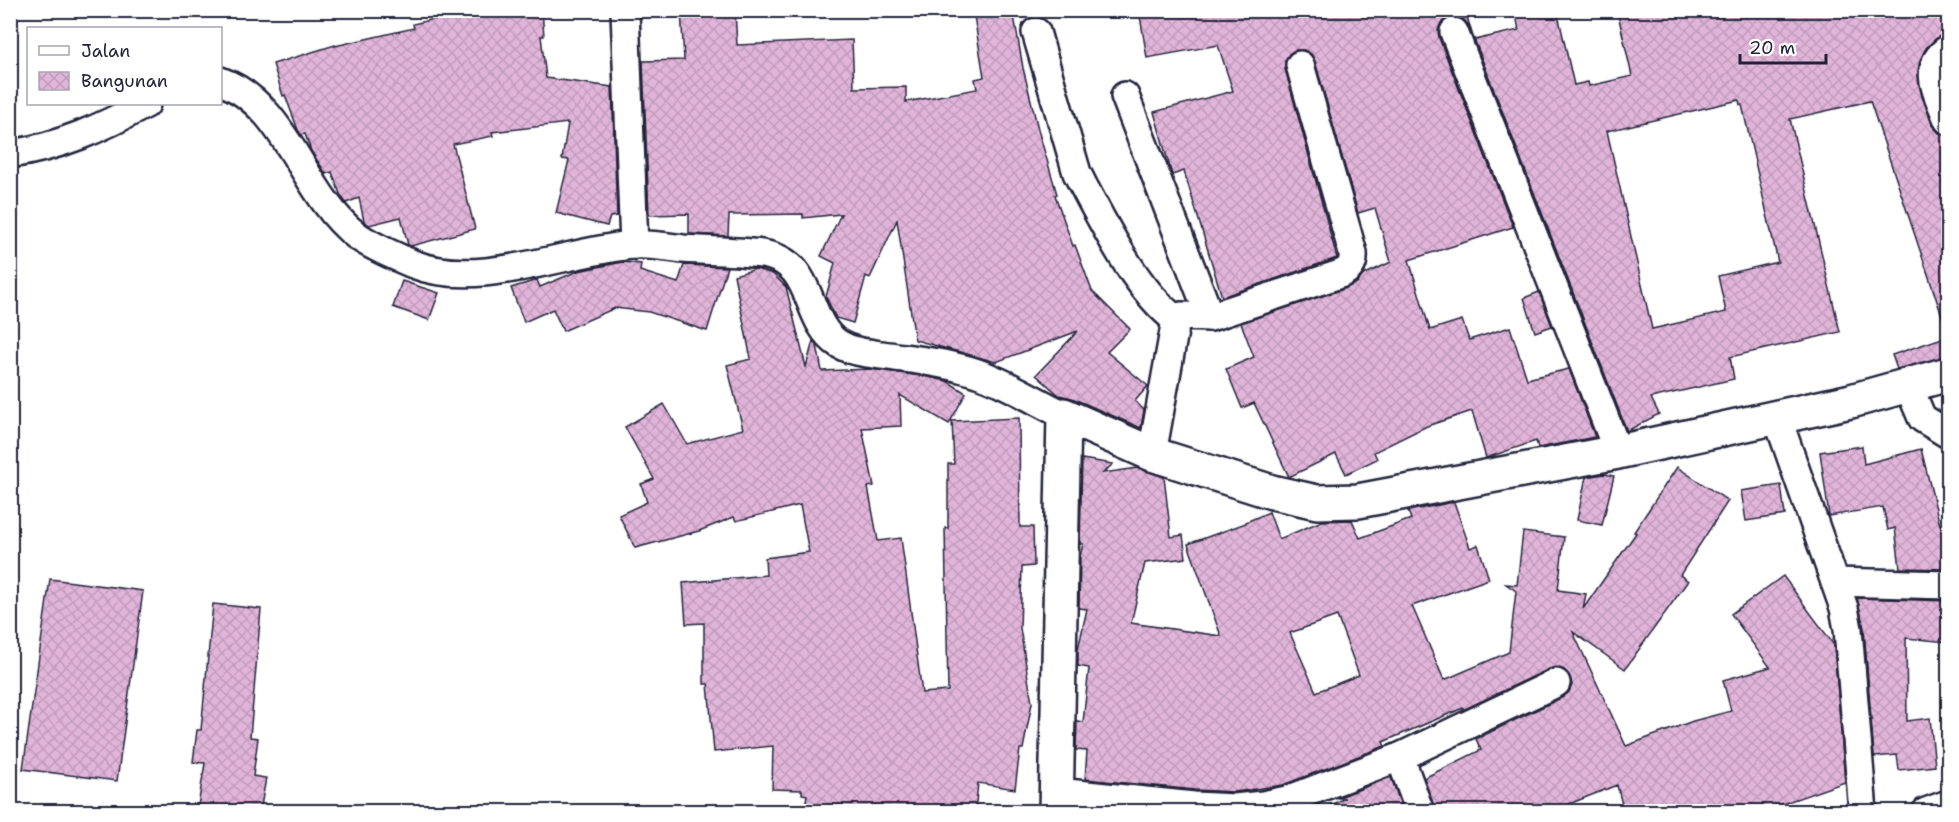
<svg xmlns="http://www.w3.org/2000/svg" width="1959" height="822" font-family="'Shantell Sans',sans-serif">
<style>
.building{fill:url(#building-cross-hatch);stroke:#22223b;stroke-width:1.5;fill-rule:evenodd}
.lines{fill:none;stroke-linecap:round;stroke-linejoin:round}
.street-casing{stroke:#22223b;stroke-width:32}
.secondary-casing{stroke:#22223b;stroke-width:38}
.street{stroke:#fff;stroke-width:27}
.secondary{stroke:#fff;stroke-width:33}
</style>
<defs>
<pattern id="building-cross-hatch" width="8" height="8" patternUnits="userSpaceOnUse" patternTransform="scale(1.5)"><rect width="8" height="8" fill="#e1b5d9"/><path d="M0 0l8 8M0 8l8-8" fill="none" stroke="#c19bbb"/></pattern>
</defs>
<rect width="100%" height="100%" fill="#fff"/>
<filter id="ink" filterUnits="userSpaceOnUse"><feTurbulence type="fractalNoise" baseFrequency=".0167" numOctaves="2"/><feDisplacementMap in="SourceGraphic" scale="12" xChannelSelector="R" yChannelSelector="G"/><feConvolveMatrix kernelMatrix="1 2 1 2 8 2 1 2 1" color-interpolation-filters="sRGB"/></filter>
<g filter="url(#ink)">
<!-- building -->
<g class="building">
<path d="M503 10H542L544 36H541L546 78 612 87 617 216 610 217 607 226 556 213 569 160 562 159 568 123 492 132 493 136 453 144 475 229 411 246 408 245 401 217 369 225 364 221 359 198 346 203 340 194 332 172 326 174 311 151 305 134 301 135 298 130 285 95 283 96 273 64 335 45V46L414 28 413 24 468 11 469 14Z"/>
<path d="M681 10H735L737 45 852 40 854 88 906 87V102L977 89 975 79 984 77 973 10H1013L1023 68 1039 133 1057 194 1055 195 1073 246 1075 245 1092 291 1130 329 1107 352 1148 386 1135 401 1144 410 1141 428 1072 398 1059 395 1036 375 1078 331 996 362 915 340 897 220 870 278 866 276 853 323 836 318 826 297 835 263 821 256 841 214 803 218V214L729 215 728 236 689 234V214L649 215 643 61 684 60Z"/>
<path d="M1139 10H1465L1474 40 1519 30 1515 10H1557L1574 85 1588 82 1589 86 1632 76 1617 10H1948V34L1938 37 1926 48 1920 61 1918 74 1922 96 1933 126 1939 133 1948 135V321L1944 322 1870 101 1790 119 1840 332 1730 357 1734 379 1651 398 1659 414 1627 431 1469 26 1463 19 1457 17H1449L1441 23 1438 30 1439 38 1513 227 1409 260 1430 330 1462 320 1469 340 1510 327 1527 379 1569 369 1595 437 1538 448 1536 441 1486 458 1472 411 1427 426 1374 452 1377 459 1346 474 1336 454 1289 477 1254 403 1242 408 1226 369 1254 357 1241 323 1346 288 1357 283 1363 275 1391 262 1375 208 1358 213 1315 61 1311 54 1304 50H1295L1289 54 1285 61V69L1337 258 1222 297 1184 171 1172 175 1154 112 1233 91 1218 45 1147 58ZM1739 100 1740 105H1742L1778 262 1718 276 1726 312 1652 329 1607 131Z"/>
<path d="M623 262 641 264 640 271 678 283 684 265 727 267 707 331 649 312 615 308 563 331 553 309 524 322 511 288 537 280 540 287 578 271Z"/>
<path d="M756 269 773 274 786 287 806 367 813 341 817 345 822 371 870 369 929 377 947 381 966 393 949 424 900 395 901 426 862 428 874 486 868 487 878 541 901 538 922 693 948 691 945 528H948V464H954L952 421 1019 418 1020 527H1033L1034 566 1022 567 1020 628 1032 703 1023 749H1020L1015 789 978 783 975 812H804L807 795 802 794V790L772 789 773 746 714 752 708 684H704V623L686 624 683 583 766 575 765 558 809 552 800 505 736 521 734 517 699 531 635 548 619 515 647 502 641 484 654 479 625 427 664 404 687 444 743 429 727 365 751 359 734 275Z"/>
<path d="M402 281 439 293 429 320 393 307Z"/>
<path d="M1539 292 1552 326 1535 332 1524 298Z"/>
<path d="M1948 336V356L1897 369 1892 355Z"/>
<path d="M1862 446 1864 464 1921 449 1940 525 1948 524V569L1900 568 1895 528 1888 530 1883 507 1829 516 1820 452Z"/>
<path d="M1082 459 1113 464 1103 473 1138 468 1164 477 1171 537 1183 535 1186 558 1145 563 1131 623 1221 636 1188 544 1246 523V522L1269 512 1279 539 1322 521 1352 520 1360 538 1411 519 1408 511 1454 502 1470 548 1478 545 1489 579 1412 606 1444 680 1509 652 1516 591 1506 584 1517 585 1523 532 1564 537 1558 590 1586 594 1583 609 1636 533 1634 532 1677 467 1728 501 1680 575 1688 581 1625 669 1573 632 1626 746 1693 721 1731 711 1723 680 1770 667 1731 614 1783 576 1834 645 1845 782 1759 812H1624L1617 785 1564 806 1566 812H1435L1424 778 1481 750 1476 739 1563 697 1569 692 1572 685 1570 677 1564 670 1557 667 1549 669 1463 710V708L1383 742 1385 746 1283 785 1235 792 1195 790 1085 779 1087 751 1076 750 1077 721 1083 722 1089 668 1078 666V649L1087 609 1079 608 1080 556 1083 544H1080ZM1337 616 1359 675 1316 692 1290 633Z"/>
<path d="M1604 474 1614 476 1602 525 1577 520 1586 477Z"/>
<path d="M1781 485 1785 515 1746 521 1741 491Z"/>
<path d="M50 579 143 591 117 781 23 769Z"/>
<path d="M1857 598 1948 601V642L1906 638 1907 721 1930 718 1935 766 1899 770 1897 755 1874 757 1864 628Z"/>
<path d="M213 604 261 609 250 737 258 738 253 776 266 778 260 812H197L205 763 193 762 197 730H201Z"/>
<path d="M1391 777 1402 808 1394 812H1316L1345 798H1337Z"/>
</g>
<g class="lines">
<!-- street casing -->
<g class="street-casing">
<g id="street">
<path d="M625 11 634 245"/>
<path d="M1036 32 1077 173 1083 185C1107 230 1136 289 1176 320"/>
<path d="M1454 32 1618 452"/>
<path d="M1948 49C1920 68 1939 95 1948 120"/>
<path d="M220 81C287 104 302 193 356 235 372 247 395 256 413 264 479 290 566 251 633 245 649 244 667 247 683 249 709 251 736 251 762 254 817 262 802 320 839 344 852 352 867 353 882 355 908 359 935 361 960 368 996 376 1031 399 1064 415"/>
<path d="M1125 96 1210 317"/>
<path d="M10 154C60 147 103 127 146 104"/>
<path d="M1908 385 1922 418 1948 434"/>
<path d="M1777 417 1844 608 1848 629 1863 812"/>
<path d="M1152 454 1176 320 1181 316 1210 317 1340 274C1350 270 1354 264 1353 253L1300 65"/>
<path d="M1835 582 1948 585"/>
<path d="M1400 757 1420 812"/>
<path d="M1057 792 1194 806 1235 808 1263 805 1287 800 1400 757 1556 683"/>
<path d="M1926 812 1948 804"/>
</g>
</g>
<!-- secondary casing -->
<g class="secondary-casing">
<path id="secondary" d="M1056 812 1064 415 1152 454 1272 492 1317 502 1358 501 1618 452 1851 401 1948 374"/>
</g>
<!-- street -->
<use href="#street" class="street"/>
<!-- secondary -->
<use href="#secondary" class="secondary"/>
</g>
</g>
<!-- margin -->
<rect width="1959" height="822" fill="none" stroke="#fff" stroke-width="36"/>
<rect x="18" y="18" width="1923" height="786" fill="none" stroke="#22223b" stroke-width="2" filter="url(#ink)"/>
<!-- legend -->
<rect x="27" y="27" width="195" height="78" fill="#ffffff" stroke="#a7a7b1" stroke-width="1.5"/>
<rect x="39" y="46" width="30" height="9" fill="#ffffff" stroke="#a7a7b1" stroke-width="1.5"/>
<text x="81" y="57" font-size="18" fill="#22223b">Jalan</text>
<rect x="39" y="72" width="30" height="18" fill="url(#building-cross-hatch)" stroke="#a7a7b1" stroke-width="1.5"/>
<text x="81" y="87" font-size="18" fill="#22223b">Bangunan</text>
<!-- scale -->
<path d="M1740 54v9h86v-9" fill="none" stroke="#22223b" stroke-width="3"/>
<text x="1749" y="54" font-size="18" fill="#22223b" stroke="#ffffff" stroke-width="4.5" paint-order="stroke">20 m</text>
</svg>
